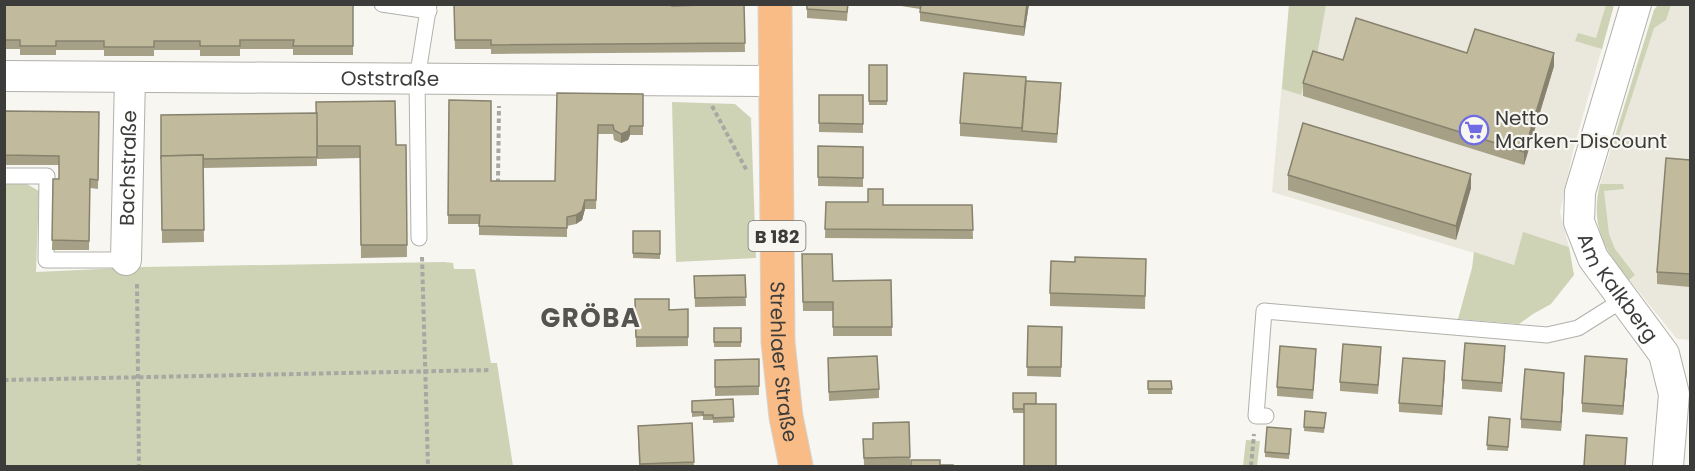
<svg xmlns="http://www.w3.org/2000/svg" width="1695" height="471" font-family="Poppins,sans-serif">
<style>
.built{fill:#eae8dc}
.green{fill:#ced3b6}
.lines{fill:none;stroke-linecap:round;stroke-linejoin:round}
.lane-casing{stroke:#b1b0ab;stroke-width:17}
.street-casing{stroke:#b1b0ab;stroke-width:32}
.primary-casing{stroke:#d4d4d4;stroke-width:35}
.path{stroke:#a8a8a3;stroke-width:4;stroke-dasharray:4.5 3;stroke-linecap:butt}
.lane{stroke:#fff;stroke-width:15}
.street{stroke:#fff;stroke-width:30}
.primary{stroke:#fabc86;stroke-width:33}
.wall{fill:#a6a087}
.shaded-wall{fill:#87826e}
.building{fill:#c1ba9d;stroke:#87826e;stroke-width:1.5}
.labels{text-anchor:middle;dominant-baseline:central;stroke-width:4.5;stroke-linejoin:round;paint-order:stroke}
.shield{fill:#f7f6f0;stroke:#747471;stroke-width:1.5}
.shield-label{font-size:18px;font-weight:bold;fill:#3c3c3a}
.street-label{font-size:20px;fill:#3c3c3a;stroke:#f7f6f0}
.poi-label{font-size:20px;fill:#3c3c3a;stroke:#f7f6f0;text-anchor:start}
.district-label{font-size:26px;font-weight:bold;letter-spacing:1.5px;fill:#555450;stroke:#f7f6f0}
</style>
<rect width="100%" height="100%" fill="#f7f6f0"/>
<!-- built -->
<g class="built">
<path d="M1289 5H1614L1573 151 1560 212 1569 247 1523 233 1514 265 1272 192Z"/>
<path d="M1658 5H1690V340L1677 339 1607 252 1601 235 1598 216 1597 197 1600 184 1654 10Z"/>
</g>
<!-- green -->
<g class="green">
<path d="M1289 5H1326L1316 60 1311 59 1301 95 1282 89Z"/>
<path d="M1606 5H1614L1602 49 1575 41 1578 33 1596 38Z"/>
<path d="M1658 5H1671L1666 20 1654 28 1619 136 1634 141 1633 146 1627 149 1613 143 1654 10Z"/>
<path d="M672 102 735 104 751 118 756 258 676 262Z"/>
<path d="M5 182 25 183 39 191 36 272 143 267 444 262 453 263 454 269H475L491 363H497L513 466H5Z"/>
<path d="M1600 184H1623L1624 189 1604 191 1609 234 1615 249 1635 275 1629 280C1604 248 1590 227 1600 184Z"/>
<path d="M1523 232 1569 247 1574 275 1551 304 1533 314 1519 324 1458 319 1472 268 1474 252 1514 265Z"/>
<path d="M1246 440 1260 441 1257 466H1243Z"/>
</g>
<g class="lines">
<!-- lane casing -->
<g class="lane-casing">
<g id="lane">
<path d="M382 4 429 11"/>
<path d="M4 176H47L46 260H126"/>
<path d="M419 238 417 79 429 4"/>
<path d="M1266 416H1256L1264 311 1547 335 1578 328 1624 299"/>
</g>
</g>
<!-- street casing -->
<g class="street-casing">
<g id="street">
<path id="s1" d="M1636 4 1580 192 1579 222 1593 258 1664 354 1674 394 1668 466"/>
<path id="s2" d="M4 76 774 81"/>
<path id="s3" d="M126 260 130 77"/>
</g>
</g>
<!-- primary casing -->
<g class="primary-casing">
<g id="primary">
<path id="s4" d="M775 4 778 342 786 417 796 466"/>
</g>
</g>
<!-- path -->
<g class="path">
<path d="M712 106 747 171"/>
<path d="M498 183 499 106"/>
<path d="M422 257 428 466"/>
<path d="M137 284 139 466"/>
<path d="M4 380 490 370"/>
<path d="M1251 466 1254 434"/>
</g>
<!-- lane -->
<use href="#lane" class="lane"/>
<!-- street -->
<use href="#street" class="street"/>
<!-- primary -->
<use href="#primary" class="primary"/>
</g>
<!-- wall -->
<g class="wall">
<path d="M4 4H353V55H293V49H240V56H200V50H154V56H104V50H56V55H20V49H4Z"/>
<path d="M454 4 672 6 744 4 745 52 491 54V49H455Z"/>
<path d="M807 4H848L847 21 807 18Z"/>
<path d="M1029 4 1024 36 920 21V9L895 5Z"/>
<path d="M1467 53 1554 66 1524 165 1303 96V83L1343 60Z"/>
<rect x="869" y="65" width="18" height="40"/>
<path d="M1026 81 1061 93 1057 143 960 136V123Z"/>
<path d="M557 93 643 94V135H630L628 140 621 143 614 140 613 134H598L596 209H585L582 220 576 224 567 226V237L479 235V224H448L449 100 491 181H555Z"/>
<path d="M819 95H863V133L819 132Z"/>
<path d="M4 111 99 112 98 189 90 188 89 250H52L53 179H59V165H4Z"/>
<path d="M161 115 396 145H406L407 257 361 258 360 158 317 159V166L203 168 204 242 162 243Z"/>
<path d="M818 146 863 147V187L818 186Z"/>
<path d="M1690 160V287L1657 284V272Z"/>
<path d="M1288 175 1471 188 1456 240 1288 190Z"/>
<path d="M826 202H868L883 205H972L973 239 825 238Z"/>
<path d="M633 231H660V259L633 258Z"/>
<path d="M802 254 833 281 891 280 892 336H833V311H803Z"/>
<path d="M1146 259 1145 309 1050 306V293Z"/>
<path d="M745 275 746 306 695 307 694 276Z"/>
<path d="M635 299 669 310 688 309V346L636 347Z"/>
<path d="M1028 326 1062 327 1061 377 1027 376Z"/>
<rect x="714" y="328" width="27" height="19"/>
<path d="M1505 355 1502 392 1462 389V380Z"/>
<path d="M1381 357 1378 394 1340 391V382Z"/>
<path d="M828 358 879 389V398L829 401Z"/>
<path d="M1316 358 1313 399 1277 396V387Z"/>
<path d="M759 359V395L715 396V360Z"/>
<path d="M1627 368 1623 415 1582 412V403Z"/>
<path d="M1445 370 1442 415 1399 412V403Z"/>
<path d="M1148 381H1171L1172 394H1148Z"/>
<path d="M1564 382 1561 431 1521 428V419Z"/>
<path d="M1013 393H1036L1024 413H1013Z"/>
<path d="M733 399 734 422 713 423V420H703V416L692 417V401Z"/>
<path d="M1305 411 1326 413 1324 433 1304 431Z"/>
<path d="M1489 417 1510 419 1508 451 1487 450Z"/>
<path d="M692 423 694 466H699H639L638 426Z"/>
<path d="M1291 434 1289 459 1265 457V452Z"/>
<path d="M863 439 910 457V466L940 465 953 466H864Z"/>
</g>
<!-- shaded-wall -->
<g class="shaded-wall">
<path d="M1027 4H1029L1024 36V27Z"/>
<path d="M1554 53V66L1524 165V152Z"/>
<path d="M630 126V135L628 140 621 143V134Z"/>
<path d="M1471 174V188L1456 240V226Z"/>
<path d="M585 200V209L582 220 576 224V215Z"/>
<path d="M1627 359V368L1623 415V406Z"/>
<path d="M1445 361V370L1442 415V406Z"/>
<path d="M1564 373V382L1561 431V422Z"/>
</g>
<!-- building -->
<g class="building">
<path d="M4 4H353V46H293L294 40H240V46H200V41H154V47H104V41H56V46H20V40H4Z"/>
<path d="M454 4H672V6L701 5V4H744L745 43 491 45V40H455Z"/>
<path d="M807 4H848L847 12 807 9Z"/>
<path d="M921 4H1027L1024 27 920 12Z"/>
<path d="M1356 18 1467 53 1475 29 1554 53 1524 152 1303 83 1313 51 1343 60Z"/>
<rect x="869" y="65" width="18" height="36"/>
<path d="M964 73 1026 77 1022 128 960 123Z"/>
<path d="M1026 81 1061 83 1057 134 1022 131Z"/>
<path d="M557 93 643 94V126H630L628 131 621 134 614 130 613 125H598L596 200H585L582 211 576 215 567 217V228L479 226 480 215H448L449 100 491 101V181H555Z"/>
<path d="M819 95H863V124L819 123Z"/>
<path d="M395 101 396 145H406L407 245H361L360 146H317L316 102Z"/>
<path d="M4 111 99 112 98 180 90 179 89 241 52 240 53 179H59V156L4 155Z"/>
<path d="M317 113V157L203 159V155L161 156V159V115Z"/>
<path d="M1303 123 1471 174 1456 226 1288 175Z"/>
<path d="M818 146 863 147V178L818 177Z"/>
<path d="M203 155 204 230H162L161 156Z"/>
<path d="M1666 158 1690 160V274L1657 272Z"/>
<path d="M868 189H883V205H972L973 230 825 229 826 202H868Z"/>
<path d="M633 231H660V254L633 253Z"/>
<path d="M802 254H832L833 281 891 280 892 327H833V302H803Z"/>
<path d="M1075 257 1146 259 1145 296 1050 293 1051 261 1075 262Z"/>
<path d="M745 275 746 297 695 298 694 276Z"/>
<path d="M635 299H669V310L688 309V337H636Z"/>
<path d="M1028 326 1062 327 1061 367H1027Z"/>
<rect x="714" y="328" width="27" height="14"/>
<path d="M1465 343 1505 346 1502 383 1462 380Z"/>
<path d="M1343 344 1381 347 1378 385 1340 382Z"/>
<path d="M1280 346 1316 349 1313 390 1277 387Z"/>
<path d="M877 356 879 389 829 392 828 358Z"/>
<path d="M1585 356 1627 359 1623 406 1582 403Z"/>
<path d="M1403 358 1445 361 1442 406 1399 403Z"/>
<path d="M759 359V386L715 387V360Z"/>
<path d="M1525 369 1564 373 1561 422 1521 419Z"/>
<path d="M1148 381H1171L1172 389H1148Z"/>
<path d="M1013 393H1036V404H1024V409H1013Z"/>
<path d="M733 399 734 417 713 418V415H703V412H692V401Z"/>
<rect x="1024" y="404" width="32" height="62"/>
<path d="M1305 411 1326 413 1324 428 1304 427Z"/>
<path d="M1489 417 1510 419 1508 447 1487 445Z"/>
<path d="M909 422 910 457 864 458 863 439H873V423Z"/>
<path d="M692 423 694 462 640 464 638 426Z"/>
<path d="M1267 427 1291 429 1289 454 1265 452Z"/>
<path d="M1586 435 1627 438 1625 466H1584Z"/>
<path d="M911 460H940V465H953V466H904H911Z"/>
</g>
<!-- icons -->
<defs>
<g id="supermarket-ring" transform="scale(1.5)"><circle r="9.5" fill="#f7f6f0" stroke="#6f6be5" stroke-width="1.5"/><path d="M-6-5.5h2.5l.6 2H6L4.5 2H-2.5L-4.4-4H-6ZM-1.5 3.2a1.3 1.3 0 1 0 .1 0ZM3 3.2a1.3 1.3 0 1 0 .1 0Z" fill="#6f6be5"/></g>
</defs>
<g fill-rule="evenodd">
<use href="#supermarket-ring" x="1474" y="130"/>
</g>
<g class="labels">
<!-- shield labels -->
<rect class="shield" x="748.5" y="221" width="57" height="30" rx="4.5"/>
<g class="shield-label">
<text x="777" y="236">B 182</text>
</g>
<!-- street labels -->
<g class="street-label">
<text stroke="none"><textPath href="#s2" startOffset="386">Oststraße</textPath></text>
<text stroke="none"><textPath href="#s3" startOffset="92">Bachstraße</textPath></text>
<text stroke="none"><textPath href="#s1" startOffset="303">Am Kalkberg</textPath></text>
<text stroke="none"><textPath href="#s4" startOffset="358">Strehlaer Straße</textPath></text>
</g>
<!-- poi labels -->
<g class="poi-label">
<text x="1495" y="118">Netto<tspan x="1495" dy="23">Marken-Discount</tspan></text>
</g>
<!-- district labels -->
<g class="district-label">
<text x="591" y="318">GRÖBA</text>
</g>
</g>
<!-- border -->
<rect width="1695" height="471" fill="none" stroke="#3c3c3a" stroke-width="12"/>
</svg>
